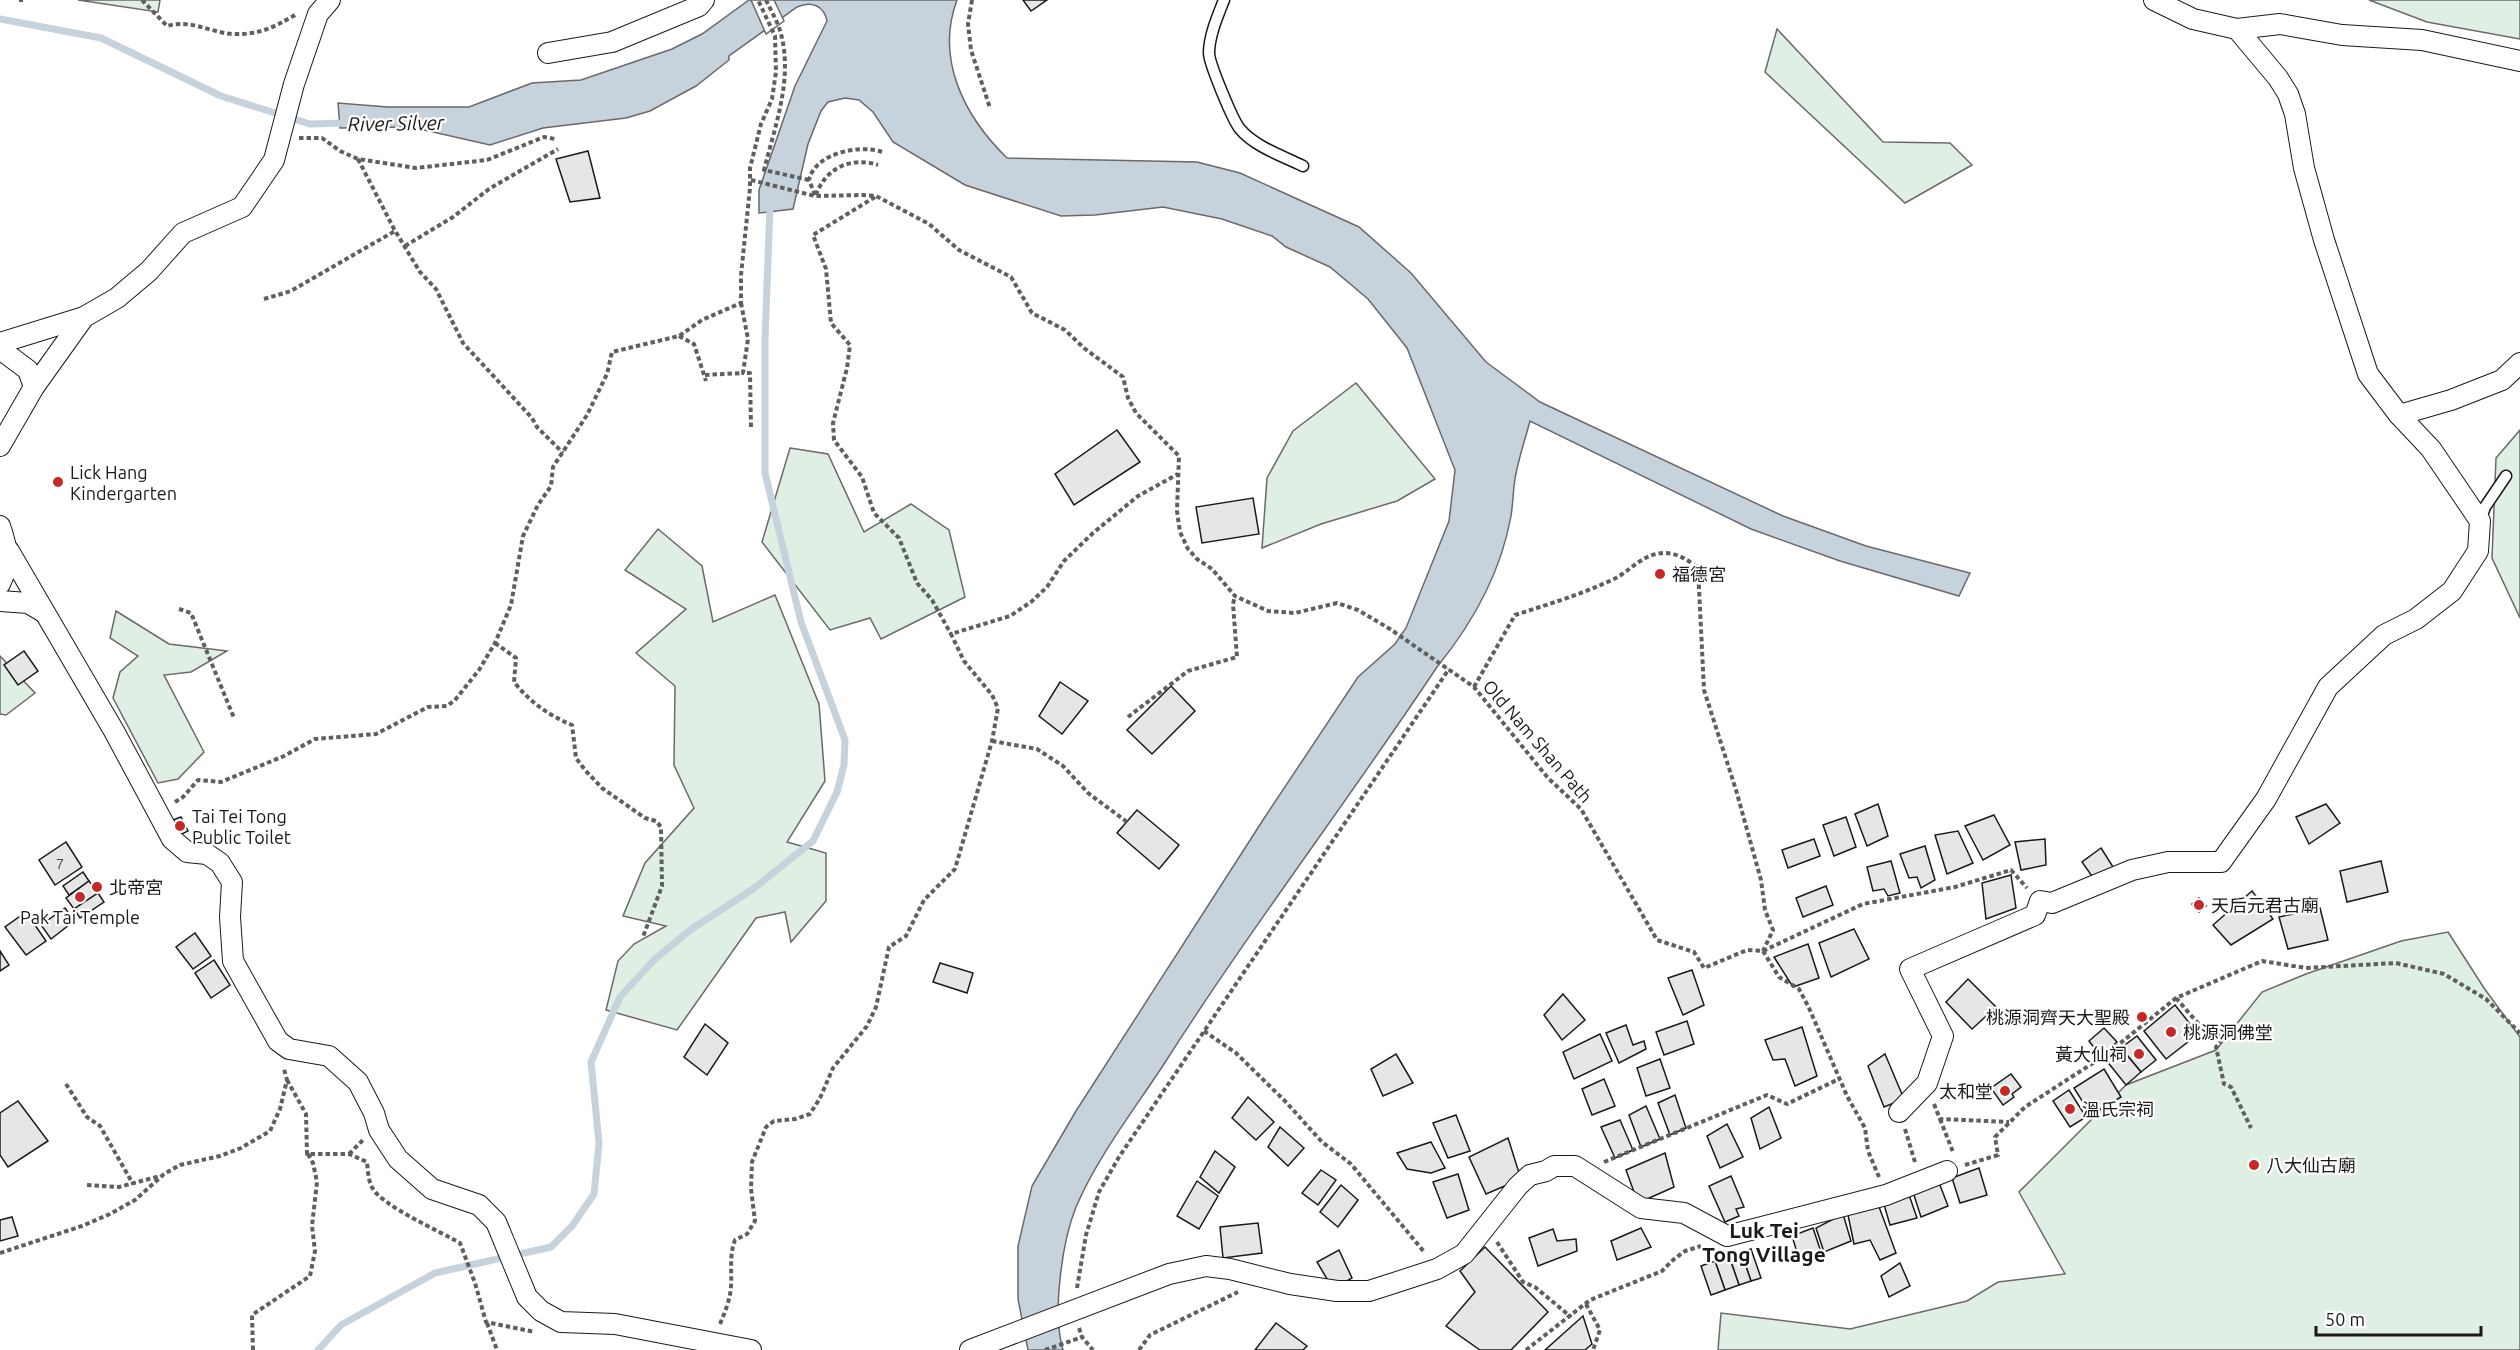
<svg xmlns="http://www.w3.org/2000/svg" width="2520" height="1350" font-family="Ubuntu,'Noto Sans TC',sans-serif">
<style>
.green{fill:#e0efe3;stroke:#6a6a6a;stroke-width:1.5}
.water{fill:#c6d2dc;stroke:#6a6a6a;stroke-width:1.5}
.pier{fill:#fff;stroke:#6a6a6a;stroke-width:1.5}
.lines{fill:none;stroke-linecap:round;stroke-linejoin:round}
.stream{stroke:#c6d2dc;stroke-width:7}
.building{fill:#e6e6e6;stroke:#1a1a1a;stroke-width:1.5}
.service-casing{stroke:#1a1a1a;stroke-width:13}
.minor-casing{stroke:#1a1a1a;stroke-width:22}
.path{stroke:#5f5f5f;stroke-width:4;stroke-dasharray:4.5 3;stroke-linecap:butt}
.service{stroke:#fff;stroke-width:10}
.minor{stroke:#fff;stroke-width:20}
.poi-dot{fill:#c62828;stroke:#fff;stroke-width:2}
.labels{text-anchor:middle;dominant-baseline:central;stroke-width:4.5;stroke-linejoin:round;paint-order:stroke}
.number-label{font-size:15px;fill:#4d4d4d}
.poi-label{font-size:18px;fill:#1a1a1a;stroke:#fff;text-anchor:start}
.street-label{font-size:18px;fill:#1a1a1a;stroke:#fff}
.water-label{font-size:20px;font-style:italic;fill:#1a1a1a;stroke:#fff}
.quarter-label{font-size:21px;font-weight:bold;fill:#1a1a1a;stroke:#fff}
</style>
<rect width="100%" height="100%" fill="#fff"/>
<!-- green -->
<g class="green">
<path d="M78 0H160L158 12Z"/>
<path d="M2369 0H2520V39L2427 22Z"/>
<path d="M1777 29 1883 142 1950 143 1972 165 1905 203 1765 72Z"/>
<path d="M1356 383 1435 479 1397 501 1321 524 1262 548 1267 478 1293 431Z"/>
<path d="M2520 430V618L2492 558 2496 458Z"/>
<path d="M790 448 828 454 864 532 911 504 949 530 965 597 881 639 870 618 830 630 762 542Z"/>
<path d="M658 529 702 566 713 622 775 595 819 704 825 781 787 842 826 853V901L791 942 785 912 756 918 677 1030 606 1010 618 961 634 944 666 926 623 916 645 863 694 808 674 765 675 686 636 653 686 609 625 570Z"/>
<path d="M116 611 169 644 227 651 191 672 164 675 204 752 178 779 158 783 113 698 120 672 138 656 110 638Z"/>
<path d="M0 656 35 693 6 715 0 714Z"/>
<path d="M2448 932 2484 988 2520 1037V1350H1718L1721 1313 1850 1329 1967 1301 1998 1282 2065 1274 2019 1192 2126 1085 2216 1050 2262 992 2306 974 2401 941Z"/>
</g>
<!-- water -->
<path class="water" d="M749 0H957C935 59 964 116 1007 158L1197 162 1240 173 1359 227 1411 273 1486 362 1540 402 1783 516 1866 546 1970 573 1959 596 1840 561 1751 529 1530 421C1525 440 1518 460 1515 479 1513 491 1513 504 1511 516 1501 572 1472 624 1437 667 1348 801 1250 929 1164 1064 1134 1110 1098 1156 1076 1207 1062 1242 1052 1313 1063 1350H1028L1018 1299V1246L1032 1186 1076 1111 1263 820 1358 677 1395 644 1406 628 1449 521 1455 470 1407 348 1368 299 1330 267 1286 247 1272 236 1222 219 1163 207 1095 215 1061 216 965 185 893 142 873 112 859 100 845 98 828 102 821 111 808 144 793 209 759 213V190L795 86 827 21C824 5 811 1 797 7L729 56V60L696 86 650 111 626 118 543 128 490 145 411 127 340 128 338 103 388 107H469L532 83 581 80 672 49 702 34Z"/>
<!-- pier -->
<path class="pier" d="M751 0H774L784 21 766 34Z"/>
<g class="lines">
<!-- stream -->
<g class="stream">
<path d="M0 19 101 38 221 96 310 124 347 123"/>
<path d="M318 1350 341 1325 435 1273 551 1247 572 1226 594 1194 599 1143 591 1062 620 997 654 960 690 930 753 889 813 841 837 792 844 765 845 740 801 622 765 473V340L770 205"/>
</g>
</g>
<!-- building -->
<g class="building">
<path d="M1023 0H1047L1031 11Z"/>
<path d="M588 151 600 198 570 202 556 159Z"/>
<path d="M1117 430 1140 462 1074 505 1055 474Z"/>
<path d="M1253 498 1259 534 1202 543 1196 507Z"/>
<path d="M24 651 38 671 18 685 4 665Z"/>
<path d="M1060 682 1088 701 1062 734 1039 716Z"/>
<path d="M1171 686 1195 711 1152 754 1127 730Z"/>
<path d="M1878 804 1888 836 1867 846 1855 814Z"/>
<path d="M2326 804 2340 823 2309 844 2296 817Z"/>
<path d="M1137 810 1179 845 1159 869 1117 833Z"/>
<path d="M1994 815 2010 845 1983 860 1965 826Z"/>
<path d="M181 817 188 831 180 835 173 820Z"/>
<path d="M1846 817 1856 847 1834 856 1823 825Z"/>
<path d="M1958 831 1973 863 1947 874 1935 835Z"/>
<path d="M1814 839 1820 856 1788 868 1782 850Z"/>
<path d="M2045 839 2046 865 2021 870 2015 842Z"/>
<path d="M66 842 82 867 55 885 39 860Z"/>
<path d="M1925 846 1935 880 1921 888 1917 877 1909 878 1900 854Z"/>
<path d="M2101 848 2115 870 2096 882 2082 862Z"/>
<path d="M1891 861 1900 893 1888 896 1884 889 1873 891 1867 867Z"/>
<path d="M2381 861 2388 892 2347 902 2340 871Z"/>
<path d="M83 872 89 881 69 895 63 886Z"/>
<path d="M2011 875 2016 908 1986 919 1982 883Z"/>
<path d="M89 881 98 893 74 909 66 898Z"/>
<path d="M1826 886 1833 905 1803 917 1796 898Z"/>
<path d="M2252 891 2273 919 2231 945 2213 925Z"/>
<path d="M98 893 104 902 80 918 74 909Z"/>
<path d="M2199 898 2206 906 2199 912 2192 904Z"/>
<path d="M65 908 74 921 51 939 41 925Z"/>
<path d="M2320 908 2328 940 2288 949 2279 917Z"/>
<path d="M26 912 46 941 26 955 5 927Z"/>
<path d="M1854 929 1869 959 1831 977 1819 943Z"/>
<path d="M195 933 211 956 193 969 176 947Z"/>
<path d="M1808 944 1819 978 1793 987 1774 957Z"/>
<path d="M0 951 9 965 0 971Z"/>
<path d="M214 960 230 985 211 998 195 973Z"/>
<path d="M940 963 973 973 967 993 933 982Z"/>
<path d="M1692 970 1704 1005 1683 1015 1668 978Z"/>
<path d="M1968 979 1996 1007 1972 1029 1946 1002Z"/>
<path d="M1563 994 1585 1020 1562 1040 1544 1015Z"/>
<path d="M2175 1005 2198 1034 2166 1059 2144 1031Z"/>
<path d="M1687 1021 1694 1044 1664 1055 1656 1032Z"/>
<path d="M705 1024 728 1043 707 1075 684 1057Z"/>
<path d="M1626 1025 1633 1045 1644 1041 1646 1049 1619 1063 1606 1033Z"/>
<path d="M1802 1027 1817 1076 1795 1086 1785 1059 1773 1060 1765 1040Z"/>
<path d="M2104 1028 2117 1042 2101 1056 2089 1041Z"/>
<path d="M1600 1034 1612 1061 1574 1079 1563 1052Z"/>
<path d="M2137 1036 2156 1060 2141 1072 2121 1048Z"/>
<path d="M2121 1048 2141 1072 2126 1085 2106 1060Z"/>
<path d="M1396 1054 1413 1083 1383 1096 1371 1069Z"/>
<path d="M1885 1054 1904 1099 1884 1107 1868 1066Z"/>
<path d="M1660 1059 1670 1088 1646 1096 1637 1068Z"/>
<path d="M2104 1069 2121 1097 2091 1115 2074 1088Z"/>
<path d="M2011 1074 2021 1087 2012 1094 2014 1097 2003 1105 1991 1088Z"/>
<path d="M1604 1079 1615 1106 1592 1115 1582 1089Z"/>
<path d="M2069 1090 2086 1117 2070 1127 2053 1101Z"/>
<path d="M1675 1095 1686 1128 1670 1135 1658 1103Z"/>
<path d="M1248 1097 1274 1122 1256 1140 1232 1118Z"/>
<path d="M18 1101 48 1141 8 1167 0 1155V1113Z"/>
<path d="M1646 1106 1660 1139 1641 1147 1629 1115Z"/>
<path d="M1769 1107 1781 1138 1760 1149 1751 1118Z"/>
<path d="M1456 1115 1470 1151 1448 1158 1433 1123Z"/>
<path d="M1620 1120 1633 1150 1615 1158 1601 1127Z"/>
<path d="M1727 1124 1743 1157 1720 1168 1707 1136Z"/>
<path d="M1280 1127 1304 1148 1288 1166 1268 1147Z"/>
<path d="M1508 1138 1521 1179 1486 1194 1469 1157Z"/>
<path d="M1431 1142 1445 1168 1431 1173 1407 1169 1397 1153Z"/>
<path d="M1215 1151 1235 1167 1219 1193 1200 1177Z"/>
<path d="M1665 1153 1674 1187 1638 1203 1626 1170Z"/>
<path d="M1979 1168 1987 1195 1960 1203 1952 1178Z"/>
<path d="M1321 1170 1336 1180 1318 1205 1302 1193Z"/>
<path d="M1458 1174 1469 1210 1447 1218 1433 1182Z"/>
<path d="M1731 1176 1744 1207 1736 1209 1739 1216 1725 1222 1709 1186Z"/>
<path d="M1938 1180 1948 1206 1921 1217 1912 1189Z"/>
<path d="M1197 1181 1218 1196 1199 1229 1177 1216Z"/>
<path d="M1341 1185 1358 1200 1338 1227 1320 1212Z"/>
<path d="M1908 1192 1917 1218 1890 1225 1883 1201Z"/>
<path d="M1878 1204 1896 1253 1880 1260 1870 1240 1854 1244 1848 1215Z"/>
<path d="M1843 1214 1851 1241 1824 1252 1816 1228Z"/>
<path d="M12 1217 18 1236 0 1241V1220Z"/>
<path d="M1258 1223 1262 1253 1223 1258 1220 1227Z"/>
<path d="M1641 1228 1651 1247 1617 1260 1611 1241Z"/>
<path d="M1813 1228 1822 1255 1800 1262 1792 1236Z"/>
<path d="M1553 1229 1557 1241 1576 1239 1577 1251 1538 1266 1529 1238Z"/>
<path d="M1485 1247 1548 1312 1511 1350H1480L1446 1326 1475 1292 1460 1271Z"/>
<path d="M1751 1249 1761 1278 1751 1281 1741 1252Z"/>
<path d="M1339 1250 1352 1278 1333 1289 1317 1262Z"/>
<path d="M1741 1252 1751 1281 1739 1285 1729 1256Z"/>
<path d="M1729 1256 1739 1285 1725 1290 1715 1261Z"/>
<path d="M1715 1261 1725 1290 1711 1295 1701 1266Z"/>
<path d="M1900 1263 1910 1286 1889 1297 1881 1276Z"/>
<path d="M1583 1316 1592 1344 1585 1350H1545Z"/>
<path d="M1276 1323 1307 1346 1303 1350H1255Z"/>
</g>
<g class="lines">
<!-- service casing -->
<g class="service-casing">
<g id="service">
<path d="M1224 0C1218 15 1209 36 1209 53 1209 63 1233 121 1240 129 1255 147 1283 156 1303 166"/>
<path d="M2480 521 2485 507 2506 476"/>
</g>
</g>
<!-- minor casing -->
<g class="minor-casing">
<g id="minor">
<path d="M2237 29 2280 24 2342 35 2422 40 2520 61"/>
<path d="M548 53 612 42 699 6 704 0"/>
<path d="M0 343 84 317"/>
<path d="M0 349 28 370 34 387"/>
<path d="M2399 415 2451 400 2502 380 2520 363"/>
<path d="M0 446 34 387 84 317 117 298 149 271 183 233 242 207 274 160 294 84 318 14 330 0"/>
<path d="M0 526C8 550 11 561 0 584"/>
<path d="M9 551 114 731 172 839 187 852 207 854 220 863 232 882 230 917 233 961 278 1041 289 1049 329 1056 358 1082 374 1113 379 1130 398 1159 432 1189 479 1205 496 1222 527 1297 541 1311 561 1322 615 1324 751 1350"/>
<path d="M0 601 28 603 45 613"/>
<path d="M1899 1112 1927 1083 1943 1036 1910 969 2035 915 2040 901 2052 903 2132 870 2168 862H2221L2266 799 2328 687 2384 635 2416 619 2452 591 2478 551 2480 521 2431 449 2399 415 2368 374 2324 240 2304 168 2295 114 2288 94 2278 78 2237 29 2193 19 2154 0"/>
<path d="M970 1350 1169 1274 1206 1266 1230 1269 1290 1284 1337 1291H1369L1394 1283 1437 1269 1464 1254 1518 1186 1530 1175 1546 1171 1554 1166H1575L1641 1208 1684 1213 1727 1236 1886 1195 1947 1171"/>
</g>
</g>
<!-- path -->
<g class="path">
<path d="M19 0H23"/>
<path d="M142 0 167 26C190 19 209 32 232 34 258 35 273 28 295 15"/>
<path d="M766 0C771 11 778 22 781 34 793 79 775 126 764 170L809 180"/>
<path d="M972 0 968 24 971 50 990 108"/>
<path d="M299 138H322L340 151 358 159 416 168 487 160 544 137 555 139"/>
<path d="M358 159 394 229 420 272 436 289 463 343 532 418 537 427 563 453"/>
<path d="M751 180 815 196 863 195 876 196 929 224 959 250 1011 277 1032 313 1065 330 1084 348 1123 377 1128 398 1136 413 1179 456 1177 511 1180 532 1188 549 1197 559 1212 569 1235 596 1268 611 1295 613 1337 603 1358 610 1390 629 1474 687 1548 778 1581 809 1657 940 1694 952 1704 968 1747 950 1763 951 1779 977 1799 989 1809 1008 1847 1096 1865 1128 1868 1151 1879 1177"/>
<path d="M815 195 809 180C815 153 860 144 882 152"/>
<path d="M816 195C825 169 850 156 878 165"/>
<path d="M875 197 813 235 826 269 831 323 850 345 847 368 833 423 834 440 862 477 874 513 899 538 917 583 932 600 951 634"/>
<path d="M405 246 453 217 489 189 558 149"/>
<path d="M264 299 291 291 395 231"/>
<path d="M741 303 748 339 743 373H750L751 429"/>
<path d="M679 336 694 344 706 381"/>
<path d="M705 375 743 373"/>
<path d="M179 609 191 613 234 718"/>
<path d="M495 643 516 658 514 682C530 702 548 715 572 725L576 758 585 770 602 788 645 818 656 821 661 827 662 886 643 937"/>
<path d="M1474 687 1515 615C1549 604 1583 594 1616 578 1629 571 1641 557 1656 554 1672 550 1686 558 1698 568L1704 690 1736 790 1761 880 1765 910 1773 930 1763 951"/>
<path d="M1128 717 1188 671 1237 657 1233 604 1235 596"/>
<path d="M992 741 1037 749 1063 766 1088 793 1127 822"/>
<path d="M175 802 183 797 198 780 221 782 284 756 315 739 376 734 428 707 447 706 455 700 479 670 495 643 511 605 523 536 538 505 551 486 553 467 587 415 607 374 612 352 679 336 702 320 741 303V275L750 188V168L761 124 772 99 776 72 775 36 758 0"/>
<path d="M1763 951 1863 904 1955 887 2011 870 2027 888"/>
<path d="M2176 998 2202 1028 2206 1025 2223 1039 2216 1047 2224 1084 2231 1087 2251 1128"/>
<path d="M1204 1031 1236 1053 1285 1101 1322 1142 1351 1164 1425 1253"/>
<path d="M287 1080 306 1114 307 1154H349L367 1162C368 1171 368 1181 373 1189 383 1206 441 1232 460 1243L475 1283 486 1322 535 1332"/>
<path d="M66 1084 87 1117 100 1126 133 1184"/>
<path d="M1934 1104 1940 1119 2009 1122"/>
<path d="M1940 1119 1953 1152"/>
<path d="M1905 1129 1915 1162"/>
<path d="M349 1154 363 1140"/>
<path d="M1604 1162 1767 1095 1787 1104 1839 1079"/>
<path d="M1965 1165 1998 1155 1995 1137 2025 1107 2107 1054 2176 998 2262 961 2306 968 2396 963 2444 974 2486 999 2520 1033"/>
<path d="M87 1185 119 1187 160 1176"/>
<path d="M1497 1242 1523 1282 1535 1287 1571 1317"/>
<path d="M0 1253 82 1226 110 1214 135 1200 164 1174 180 1165 220 1156 241 1148 270 1131 280 1109 287 1080 284 1069"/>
<path d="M1077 1288 1086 1235 1099 1192 1119 1157 1449 669"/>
<path d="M1586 1304 1600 1330 1593 1350"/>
<path d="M487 1323 497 1350"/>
<path d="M720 1324C725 1312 730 1300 731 1287 732 1270 729 1256 735 1240L747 1234 755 1221 751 1189 752 1162 766 1127 774 1121 795 1119 810 1114 820 1098 833 1068 867 1026 876 1007 889 947 906 936 924 900 955 869 992 741 998 708 992 695 964 661 951 634 1010 616 1031 602 1047 587 1064 561 1093 533 1138 496 1178 474"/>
<path d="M1079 1328 1082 1337 1093 1350"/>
<path d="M253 1350 252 1315 310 1276 315 1251 312 1226 317 1182 313 1163 308 1154"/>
<path d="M1045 1350 1082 1337"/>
<path d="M1139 1350 1150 1335 1238 1292"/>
<path d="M1526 1350 1590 1300 1662 1271 1673 1260 1685 1251 1701 1246"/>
</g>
<!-- service -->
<use href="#service" class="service"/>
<!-- minor -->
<use href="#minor" class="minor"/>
</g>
<!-- markers -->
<g class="poi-dot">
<circle cx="58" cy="482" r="6"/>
<circle cx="1660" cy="574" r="6"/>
<circle cx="180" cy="826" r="6"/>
<circle cx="97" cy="887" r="6"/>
<circle cx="80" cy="897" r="6"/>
<circle cx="2199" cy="905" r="6"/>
<circle cx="2142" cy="1017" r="6"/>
<circle cx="2171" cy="1032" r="6"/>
<circle cx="2139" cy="1054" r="6"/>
<circle cx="2005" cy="1091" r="6"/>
<circle cx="2070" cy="1109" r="6"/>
<circle cx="2254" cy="1165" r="6"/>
</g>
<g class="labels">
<!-- number labels -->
<g class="number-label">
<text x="60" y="863">7</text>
</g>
<!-- poi labels -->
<g class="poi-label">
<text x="70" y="472">Lick Hang<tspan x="70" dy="21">Kindergarten</tspan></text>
<text x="1672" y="574">福德宮</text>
<text x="192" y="816">Tai Tei Tong<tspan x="192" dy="21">Public Toilet</tspan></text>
<text x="109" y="887">北帝宮</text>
<text x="2211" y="905">天后元君古廟</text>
<text x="80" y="917" text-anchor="middle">Pak Tai Temple</text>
<text x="2130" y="1017" text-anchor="end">桃源洞齊天大聖殿</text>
<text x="2183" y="1032">桃源洞佛堂</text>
<text x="2127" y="1054" text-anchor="end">黃大仙祠</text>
<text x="1993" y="1091" text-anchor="end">太和堂</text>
<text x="2082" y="1109">溫氏宗祠</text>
<text x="2266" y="1165">八大仙古廟</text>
</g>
<!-- street labels -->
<g class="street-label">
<text transform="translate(1538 741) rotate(49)">Old Nam Shan Path</text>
</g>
<!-- water labels -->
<g class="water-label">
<text transform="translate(396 123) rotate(-1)">River Silver</text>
</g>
<!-- quarter labels -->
<g class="quarter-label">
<text x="1764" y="1230">Luk Tei<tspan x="1764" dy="24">Tong Village</tspan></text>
</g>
</g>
<!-- scale -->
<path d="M2316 1326v9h165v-9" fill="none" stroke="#1a1a1a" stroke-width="3"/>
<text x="2325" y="1326" font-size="18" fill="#1a1a1a" stroke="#ffffff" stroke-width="4.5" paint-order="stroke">50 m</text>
</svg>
